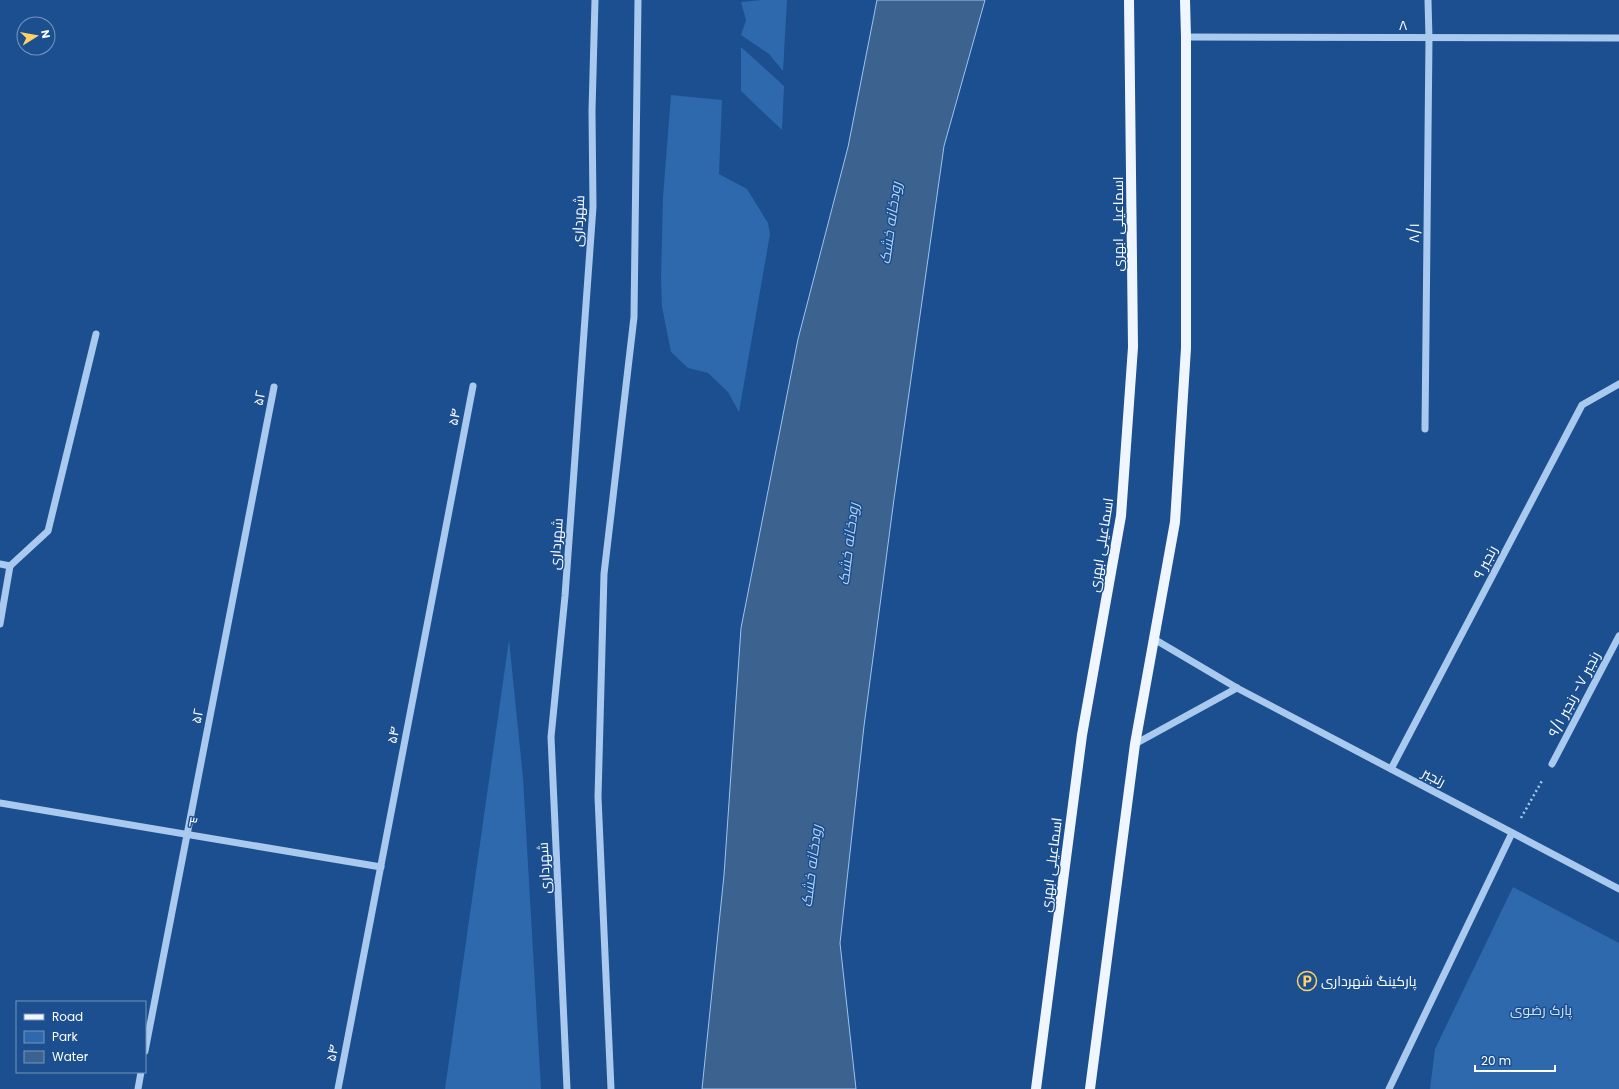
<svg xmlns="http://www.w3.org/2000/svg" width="1619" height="1089" font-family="Poppins,Cairo,sans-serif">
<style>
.green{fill:#2e69ad}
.water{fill:#3c6290;stroke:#9cc4f0}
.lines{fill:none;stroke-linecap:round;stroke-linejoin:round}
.path{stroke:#a9c9ee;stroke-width:2.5;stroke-dasharray:2 3;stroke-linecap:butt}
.minor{stroke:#a9c9ee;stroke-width:7}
.major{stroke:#f0f6ff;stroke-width:10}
.labels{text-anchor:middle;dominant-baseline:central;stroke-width:3;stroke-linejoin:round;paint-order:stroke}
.street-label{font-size:14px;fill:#fff;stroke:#1b4f8f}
.poi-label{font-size:14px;fill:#fff;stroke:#1b4f8f;text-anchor:start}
.park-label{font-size:14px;fill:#cfe3fa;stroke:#1b4f8f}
.water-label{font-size:15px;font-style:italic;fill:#b5d3f5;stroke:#1b4f8f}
</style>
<rect width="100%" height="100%" fill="#1b4f8f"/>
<!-- green -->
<g class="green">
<path d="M762 0H787L783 71 769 54 741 35 746 20 741 2Z"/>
<path d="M741 47 784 86 782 130 741 91Z"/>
<path d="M671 95 722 100 719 174 747 189 768 223 770 234 739 412 728 392 708 373 688 368 671 352 662 307 661 278 663 197Z"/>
<path d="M509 640 523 778 541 1089H445Z"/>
<path d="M1513 887 1619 943V1089H1430L1435 1049Z"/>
</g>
<!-- water -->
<path class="water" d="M877 0H985L944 146 894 499 864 726 840 943 856 1089H702L724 875 741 628 798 339 848 147Z"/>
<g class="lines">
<!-- path -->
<path class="path" d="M1521 818 1543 779"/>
<!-- minor -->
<g class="minor">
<path d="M1186 37 1619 38"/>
<path d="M1425 429 1429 38 1428 0"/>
<path d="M0 564 10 566"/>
<path d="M10 566 48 531 96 334"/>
<path d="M0 624 10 566"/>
<path d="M1154 639 1237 688 1619 889"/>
<path d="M1135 744 1237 688"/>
<path d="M1552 764 1619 636"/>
<path d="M1391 769 1582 405 1619 384"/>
<path d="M0 803 381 867"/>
<path d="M145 1051 274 387"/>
<path d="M138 1089 141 1072"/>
<path d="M338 1089 473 386"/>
<path d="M567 1089 551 737 565 596 593 207 592 111 595 0"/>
<path d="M611 1089 598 797 604 574 634 317 638 0"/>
<path d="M1389 1089 1512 833"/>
</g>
<!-- major -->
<g class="major">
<path d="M1036 1089 1082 735 1121 516 1133 347 1129 0"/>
<path d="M1090 1089 1135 744 1175 522 1186 348V37L1185 0"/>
</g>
</g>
<!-- icons -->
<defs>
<g id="parking-ring" transform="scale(1)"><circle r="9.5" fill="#1b4f8f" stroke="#ffd166" stroke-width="1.5"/><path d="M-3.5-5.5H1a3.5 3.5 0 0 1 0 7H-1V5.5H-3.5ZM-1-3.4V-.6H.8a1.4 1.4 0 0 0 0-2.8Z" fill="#ffd166"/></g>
</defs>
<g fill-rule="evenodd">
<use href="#parking-ring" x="1307" y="981"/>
</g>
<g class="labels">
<!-- street labels -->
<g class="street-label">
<text x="1403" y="25">۸</text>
<text transform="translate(578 221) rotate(-87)">شهرداری</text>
<text transform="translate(1118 224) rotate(-90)">اسماعیلی ابهری</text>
<text transform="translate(1414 233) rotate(-89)">۸/۱</text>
<text transform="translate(259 398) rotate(-79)">۵۲</text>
<text transform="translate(454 417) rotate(-79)">۵۴</text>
<text transform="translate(556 544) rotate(-86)">شهرداری</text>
<text transform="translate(1101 545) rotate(-81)">اسماعیلی ابهری</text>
<text transform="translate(1485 562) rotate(-62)">رنجبر ۹</text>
<text transform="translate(1574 694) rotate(-62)">رنجبر ۷- رنجبر ۹/۱</text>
<text transform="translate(197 716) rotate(-79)">۵۲</text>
<text transform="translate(393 735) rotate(-79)">۵۴</text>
<text transform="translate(1434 777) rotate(28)">رنجبر</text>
<text transform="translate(193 822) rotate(10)">۳</text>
<text transform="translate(1051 865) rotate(-83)">اسماعیلی ابهری</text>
<text transform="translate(544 868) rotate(-93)">شهرداری</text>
<text transform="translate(332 1053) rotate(-79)">۵۴</text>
</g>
<!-- poi labels -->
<g class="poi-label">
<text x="1321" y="981">پارکینگ شهرداری</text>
</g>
<!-- park labels -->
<g class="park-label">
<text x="1541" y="1010">پارک رضوی</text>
</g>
<!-- water labels -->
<g class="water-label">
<text transform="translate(890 223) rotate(-82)">رودخانه خشک</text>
<text transform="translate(848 544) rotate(-83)">رودخانه خشک</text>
<text transform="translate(811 866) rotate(-83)">رودخانه خشک</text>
</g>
</g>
<!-- legend -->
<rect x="16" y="1001" width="130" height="72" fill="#1b4f8f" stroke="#7695bc"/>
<rect x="24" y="1014" width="20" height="6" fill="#f0f6ff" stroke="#7695bc"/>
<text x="52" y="1021" font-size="12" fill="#ffffff">Road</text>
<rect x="24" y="1031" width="20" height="12" fill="#2e69ad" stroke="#7695bc"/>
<text x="52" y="1041" font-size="12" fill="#ffffff">Park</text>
<rect x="24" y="1051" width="20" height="12" fill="#3c6290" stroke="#7695bc"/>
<text x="52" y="1061" font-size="12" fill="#ffffff">Water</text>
<!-- north arrow -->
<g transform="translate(36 36) rotate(79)"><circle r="19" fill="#1b4f8f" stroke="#7695bc"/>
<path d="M0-3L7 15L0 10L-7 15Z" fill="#ffd166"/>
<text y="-6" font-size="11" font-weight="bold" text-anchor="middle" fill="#ffffff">N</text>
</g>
<!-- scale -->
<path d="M1475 1065v6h80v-6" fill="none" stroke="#ffffff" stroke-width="2"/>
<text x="1481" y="1065" font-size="12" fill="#ffffff" stroke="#1b4f8f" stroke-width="3" paint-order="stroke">20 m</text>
</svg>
